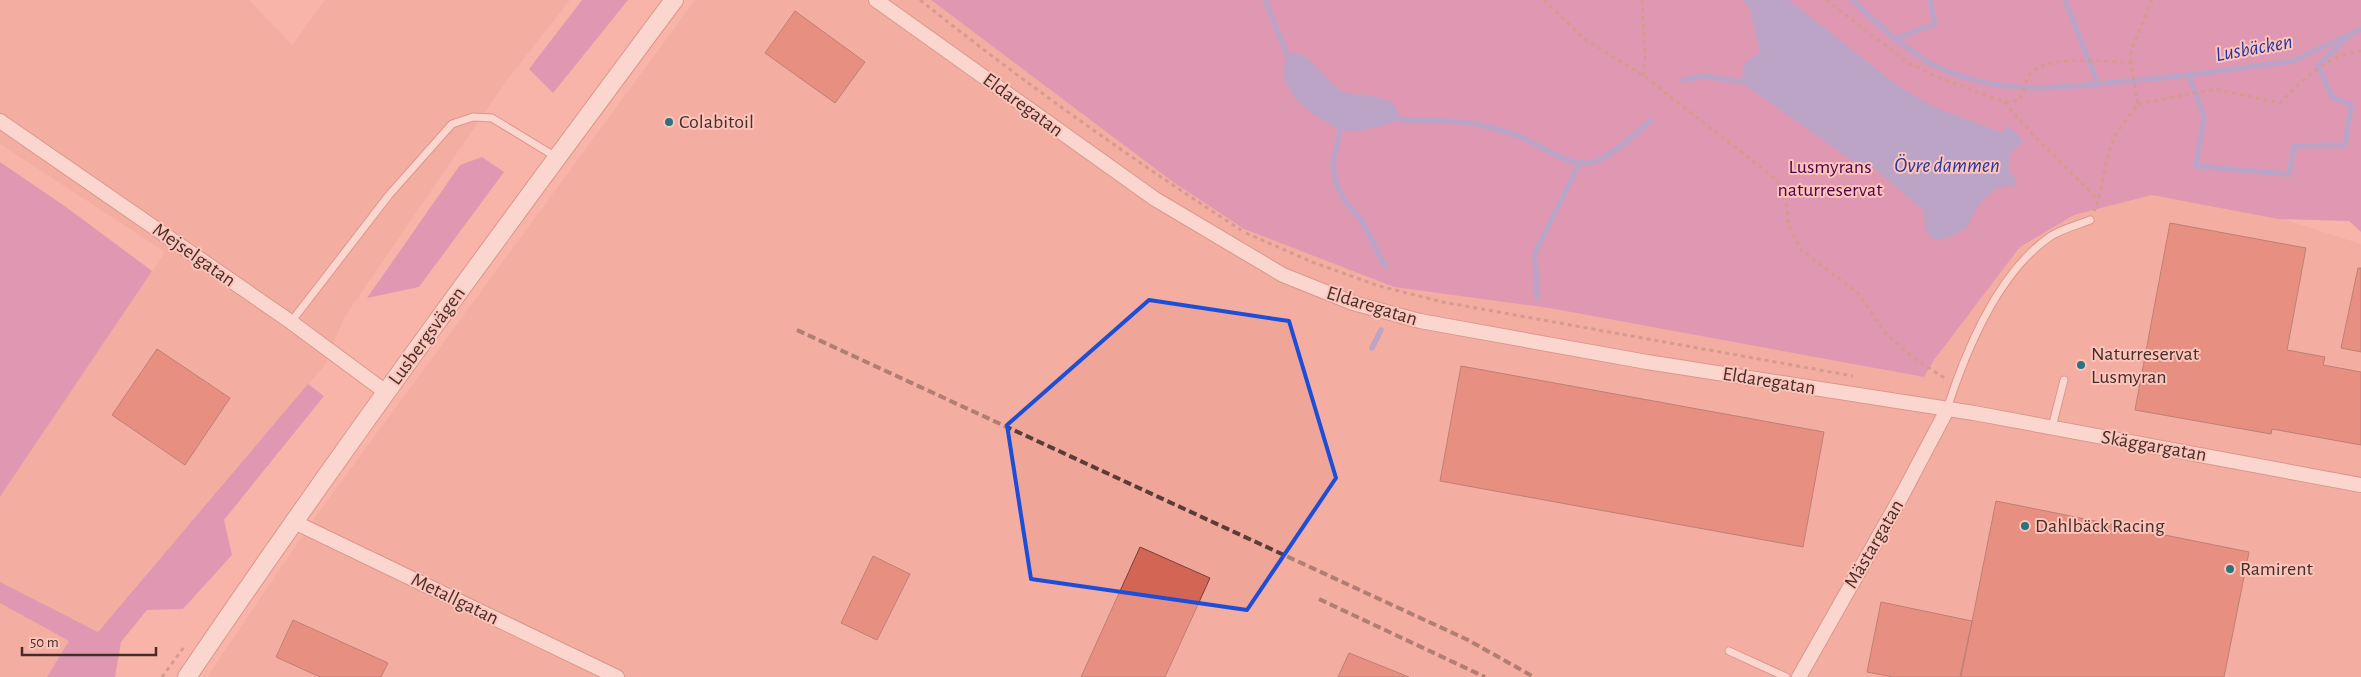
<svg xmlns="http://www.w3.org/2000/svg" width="2361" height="677" font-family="'Alegreya Sans',sans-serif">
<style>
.built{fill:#f0a599}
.green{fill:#c476be}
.water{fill:#7490ee}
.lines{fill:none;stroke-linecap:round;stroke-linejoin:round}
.stream{stroke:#7490ee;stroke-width:5.5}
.building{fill:#d36555;stroke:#783f36}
.service-casing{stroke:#b4756b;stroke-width:9}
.minor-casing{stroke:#b4756b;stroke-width:16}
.tertiary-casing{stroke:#b4756b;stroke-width:20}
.path{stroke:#ae7c72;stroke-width:3;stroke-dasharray:4 4;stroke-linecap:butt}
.service{stroke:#fff;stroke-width:7}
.minor{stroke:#fff;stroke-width:14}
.tertiary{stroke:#fff;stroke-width:18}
.rail{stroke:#5b3c36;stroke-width:4;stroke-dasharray:8 4;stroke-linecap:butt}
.marked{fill:none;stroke:#1d4ed8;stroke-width:4;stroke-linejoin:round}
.poi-dot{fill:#2b737e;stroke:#fcc5bb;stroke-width:2}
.labels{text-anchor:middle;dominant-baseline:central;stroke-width:4;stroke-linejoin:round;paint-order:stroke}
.street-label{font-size:20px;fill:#472d28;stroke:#fcc5bb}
.poi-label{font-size:20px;fill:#472d28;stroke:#fcc5bb;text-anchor:start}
.park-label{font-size:20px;fill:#51004f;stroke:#fcc5bb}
.water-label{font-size:21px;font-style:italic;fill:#2636a2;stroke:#fcc5bb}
</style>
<rect width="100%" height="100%" fill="#f8b4a8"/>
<!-- built -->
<g class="built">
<path d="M0 0H249L292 45 325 0H570L507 80 344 318 325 365 98 632 72 677H0V497L165 252 0 144Z"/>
<path d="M695 0H931L1173 182 1244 229 1394 287 1934 360 2020 247 2074 215 2183 187 2361 244V677H207L316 516Z"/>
</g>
<!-- green -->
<g class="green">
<path d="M582 0H628L553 93 529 69Z"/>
<path d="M931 0H2361V232L2349 221 2278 219 2152 195 2074 215 2020 247 1934 360 1924 377 1549 308 1394 287 1244 229 1173 182Z"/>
<path d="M482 157 504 172 419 287 367 298 460 165Z"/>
<path d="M0 162 66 207 152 271 0 497Z"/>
<path d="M308 384 324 396 224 520 232 555 183 609 147 610 121 642 115 677H47L69 641 0 603V582L98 632Z"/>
</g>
<!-- water -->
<g class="water">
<path d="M1742 0H1789L1897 85 1934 107 2003 133 2008 125 2024 141 2009 155V172L2014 175 2016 187C1998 182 1984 197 1975 211 1972 216 1971 222 1968 226 1959 234 1947 238 1935 241L1925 230 1924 211 1874 168 1851 160 1741 82 1744 64 1760 52 1749 7Z"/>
<path d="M1298 53 1306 57 1339 90 1350 94 1371 95 1392 102 1402 120C1383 125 1361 134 1341 130 1335 129 1327 122 1321 119 1298 104 1275 84 1287 54Z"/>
</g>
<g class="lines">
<!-- stream -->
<g class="stream">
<path d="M1265 0 1287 54"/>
<path d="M1852 0 1895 39 1935 24 1930 0"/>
<path d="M2065 0 2098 84 2189 75 2204 117 2196 166 2289 174 2294 146 2345 145 2351 105 2333 98 2318 66 2350 34"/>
<path d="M1895 39C1909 48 1924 62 1940 68 1996 93 2039 89 2098 84"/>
<path d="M2189 75 2293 61 2361 29"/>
<path d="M1683 80 1705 76 1741 82"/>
<path d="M1402 120C1432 121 1464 119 1493 128 1504 131 1515 134 1525 139 1545 148 1566 165 1589 163 1606 162 1638 131 1651 120"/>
<path d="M1340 130 1333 165 1337 186 1347 204 1362 221 1385 266"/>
<path d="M1537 299 1535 253 1580 162"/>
<path d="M1372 348 1381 330"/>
</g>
</g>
<!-- building -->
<g class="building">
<path d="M795 11 865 62 835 103 765 53Z"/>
<path d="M2170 223 2306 248 2287 350 2325 357 2323 365 2361 372V445L2272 429 2271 434 2135 410Z"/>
<path d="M2358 268H2361V352L2341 348Z"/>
<path d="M157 349 230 398 185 465 112 415Z"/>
<path d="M1461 366 1824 432 1803 547 1440 481Z"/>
<path d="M1996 501 2249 552 2224 677H1961Z"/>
<path d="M1140 547 1210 578 1165 677H1081Z"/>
<path d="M873 556 910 574 877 640 841 623Z"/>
<path d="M1881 602 1972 621 1960 677H1893L1867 672Z"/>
<path d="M293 620 388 663 381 677H320L276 657Z"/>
<path d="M1349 653 1409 677H1338Z"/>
</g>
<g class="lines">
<!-- service casing -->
<g class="service-casing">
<g id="service">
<path d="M291 322 389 195 452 124 473 117 492 118 556 157"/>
<path d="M1947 409C1966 350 1998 272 2051 236 2062 229 2078 225 2090 220"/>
<path d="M2052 427 2064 380"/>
<path d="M1729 651 1786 677"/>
</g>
</g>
<!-- minor casing -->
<g class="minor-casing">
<g id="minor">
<path d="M876 0 1155 199 1283 275 1353 303 1420 321 1647 362 1974 413 2361 485"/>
<path d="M0 121 291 322 387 393"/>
<path d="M292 521 617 677"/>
<path d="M1799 677 1901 497 1947 410"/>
</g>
</g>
<!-- tertiary casing -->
<g class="tertiary-casing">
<path id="tertiary" d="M187 677C343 447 508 223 674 0"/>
</g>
<!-- path -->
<g class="path">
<path d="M920 0C1023 82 1130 158 1241 230"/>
<path d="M1544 0 1583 38 1644 76 1777 180 1787 207 1788 224 1801 250 1858 293 1887 335 1915 359 1946 379"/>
<path d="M1642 0 1645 53 1644 76"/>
<path d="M1826 0 1909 63 1935 76 2004 102 2018 101C2024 93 2025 80 2031 73 2046 55 2109 61 2131 63L2138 104C2130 116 2117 129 2112 143 2103 165 2104 189 2094 211"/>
<path d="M2131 63V51L2152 0"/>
<path d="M2004 102 2039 141 2099 200"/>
<path d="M2138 104 2215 89 2280 103C2303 80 2326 55 2361 51"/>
<path d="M1246 233 1312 262 1379 286 1443 302 1853 376"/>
<path d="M162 677 184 647"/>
</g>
<!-- service -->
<use href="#service" class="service"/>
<!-- minor -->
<use href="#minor" class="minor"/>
<!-- tertiary -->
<use href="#tertiary" class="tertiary"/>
<!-- rail -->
<g class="rail">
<path d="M797 330 1468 640 1534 677"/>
<path d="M1319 599 1485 677"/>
</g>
</g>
<!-- marked area -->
<path d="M0 0H2361V677H0ZM1149 300 1289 321 1336 478 1247 610 1031 579 1007 425Z" fill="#f8b4a8" fill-opacity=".55" fill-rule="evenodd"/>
<path class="marked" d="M1149 300 1289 321 1336 478 1247 610 1031 579 1007 425Z"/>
<!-- markers -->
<g class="poi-dot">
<circle cx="669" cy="122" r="5"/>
<circle cx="2081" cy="365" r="5"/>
<circle cx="2025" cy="526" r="5"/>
<circle cx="2230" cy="569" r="5"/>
</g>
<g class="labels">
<!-- street labels -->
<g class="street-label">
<text transform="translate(1023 105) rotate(36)">Eldaregatan</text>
<text transform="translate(194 255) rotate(35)">Mejselgatan</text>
<text transform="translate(1372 306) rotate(17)">Eldaregatan</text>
<text transform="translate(427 336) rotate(-54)">Lusbergsvägen</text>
<text transform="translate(1769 381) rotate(9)">Eldaregatan</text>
<text transform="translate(2154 446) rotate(10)">Skäggargatan</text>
<text transform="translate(1874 544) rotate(-60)">Mästargatan</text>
<text transform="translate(455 599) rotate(26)">Metallgatan</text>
</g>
<!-- poi labels -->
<g class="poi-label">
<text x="679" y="122">Colabitoil</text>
<text x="2091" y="354">Naturreservat<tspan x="2091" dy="23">Lusmyran</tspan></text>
<text x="2035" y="526">Dahlbäck Racing</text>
<text x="2240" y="569">Ramirent</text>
</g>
<!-- park labels -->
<g class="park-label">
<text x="1830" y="167">Lusmyrans<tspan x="1830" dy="23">naturreservat</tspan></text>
</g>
<!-- water labels -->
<g class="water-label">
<text transform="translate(2254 48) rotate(-10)">Lusbäcken</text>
<text x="1947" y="165">Övre dammen</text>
</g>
</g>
<!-- scale -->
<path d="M22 647v8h134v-8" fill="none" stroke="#472d28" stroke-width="2.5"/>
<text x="30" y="647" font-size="15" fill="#472d28" stroke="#fcc5bb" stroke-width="4" paint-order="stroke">50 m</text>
</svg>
